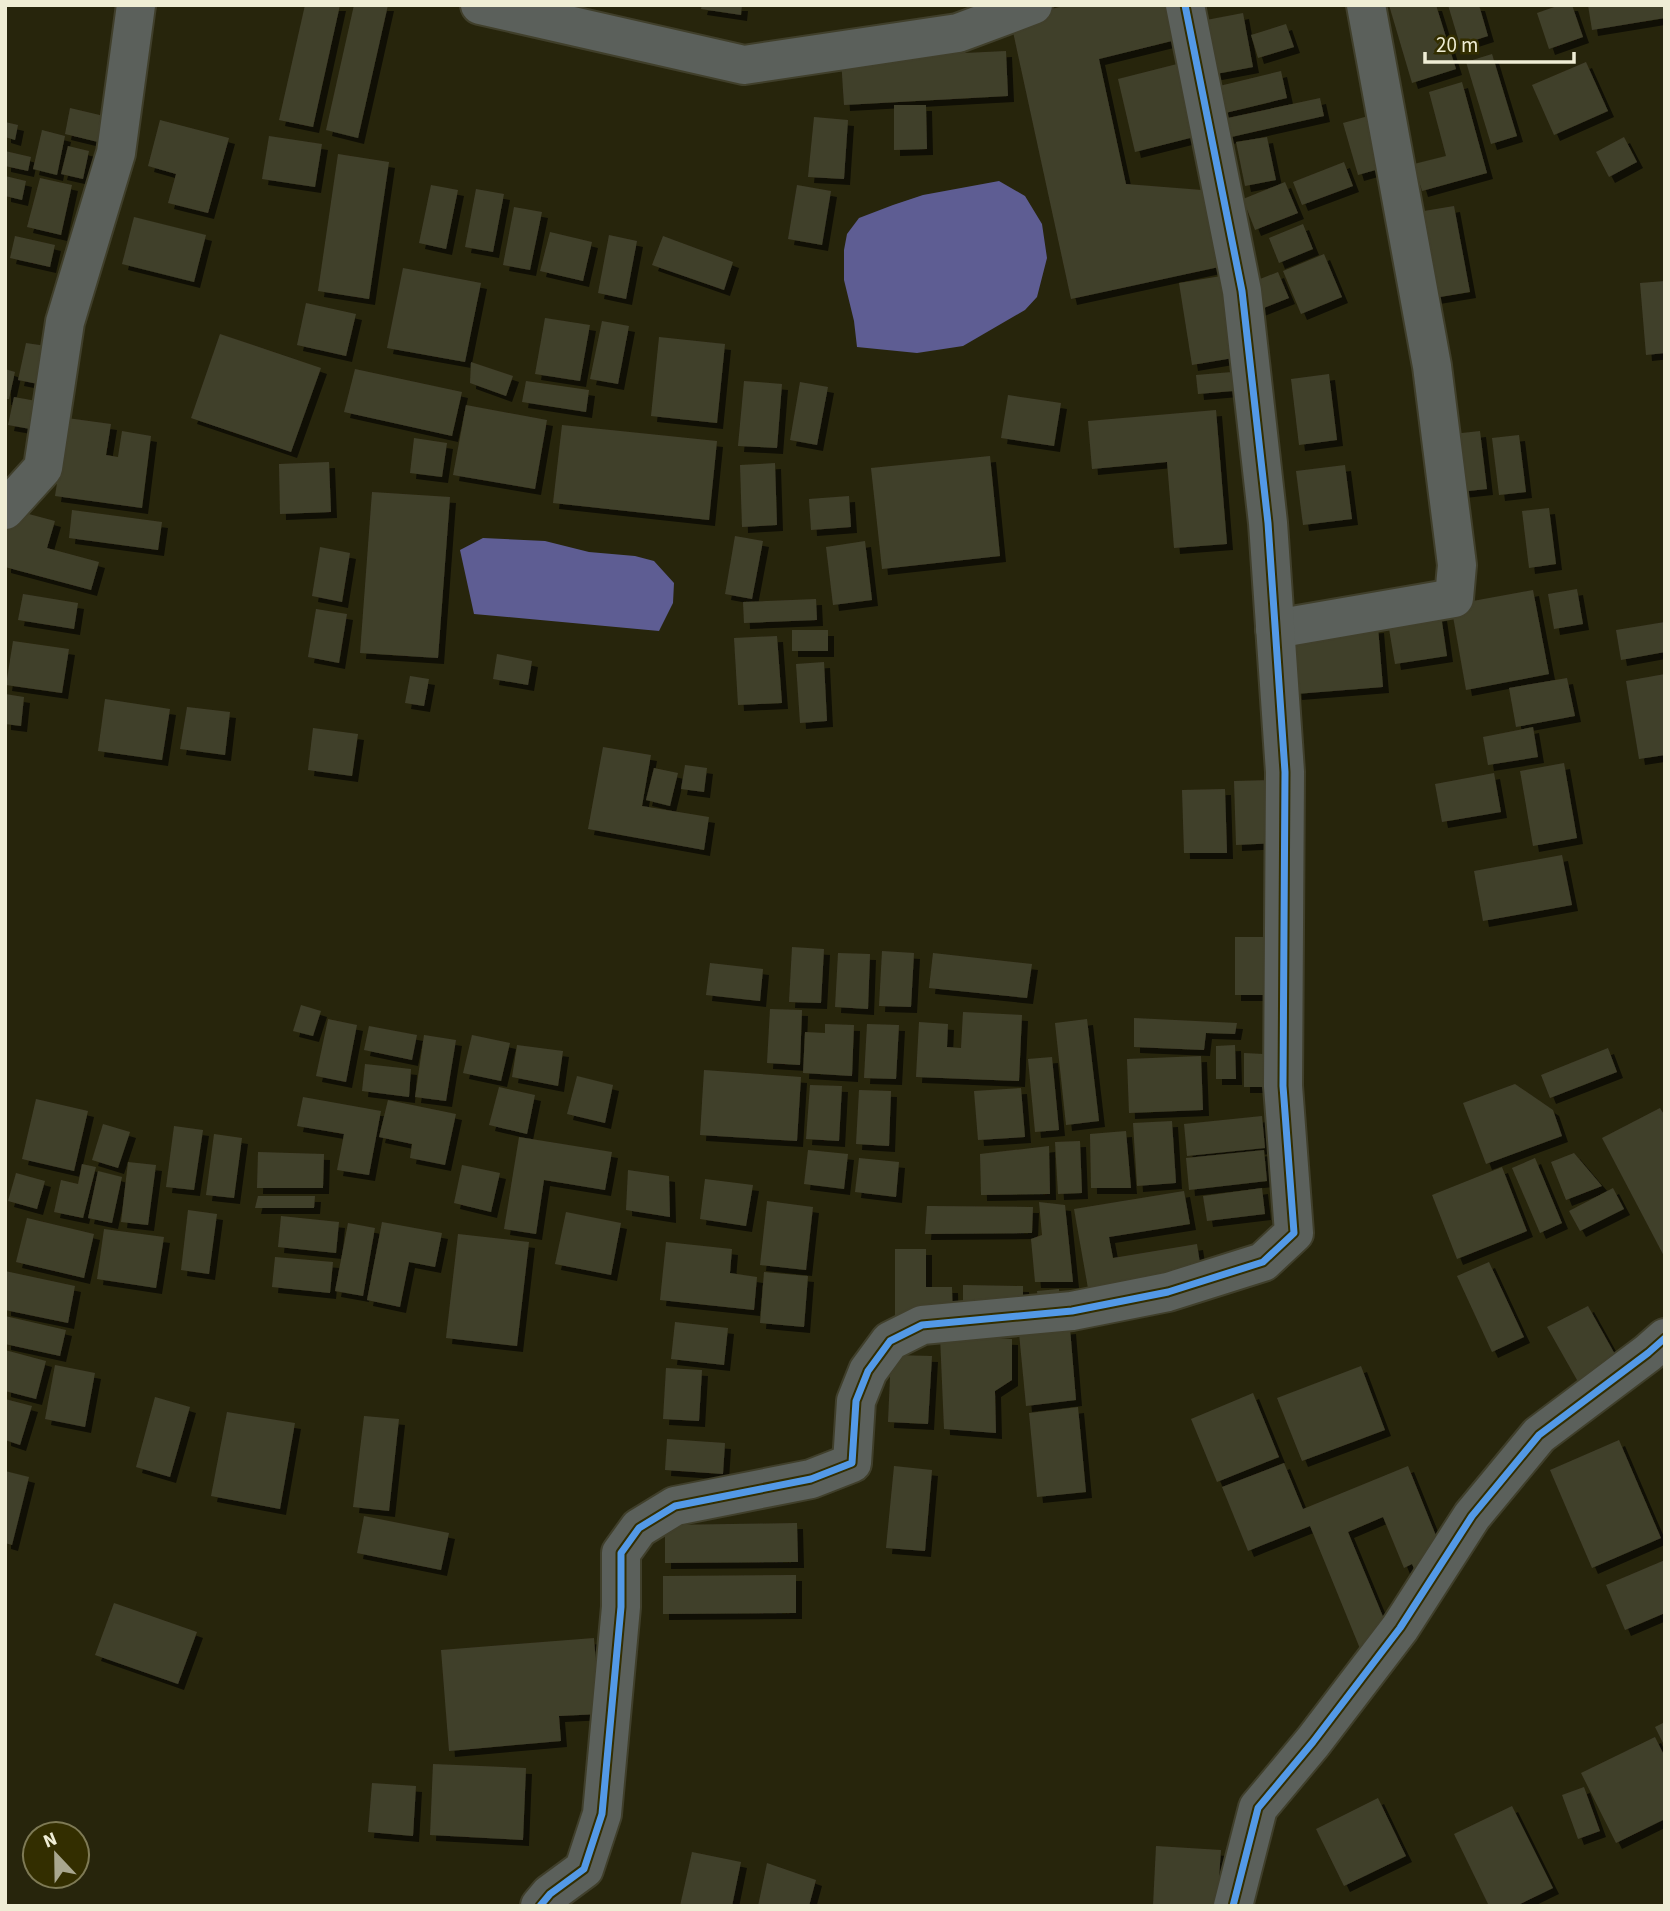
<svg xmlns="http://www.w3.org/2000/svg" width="1670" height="1911" font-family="'Source Sans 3',sans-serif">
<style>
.water{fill:#5e5d93}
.building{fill:#413f2b;filter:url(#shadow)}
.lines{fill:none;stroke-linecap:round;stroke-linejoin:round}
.minor-casing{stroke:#403f2b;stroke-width:42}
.tertiary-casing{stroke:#403f2b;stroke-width:42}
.minor{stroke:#5b605b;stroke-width:38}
.tertiary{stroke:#5b605b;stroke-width:38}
.cycleway-casing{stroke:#332e00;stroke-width:11}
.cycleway{stroke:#5399e6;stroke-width:7}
</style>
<defs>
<filter id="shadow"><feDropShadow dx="6" dy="6" stdDeviation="0" flood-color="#0009"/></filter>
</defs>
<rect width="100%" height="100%" fill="#27250c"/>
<!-- water -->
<g class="water">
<path d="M999 181 1025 196 1042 224 1047 258 1037 297 1025 310 963 346 917 353 857 347 854 321 844 280V250L847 234 859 218 893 205 923 195Z"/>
<path d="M483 538 545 541 589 552 635 556 654 561 674 583 673 603 659 631 474 614 460 550Z"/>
</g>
<!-- building -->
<g class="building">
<path d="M305 5H340L313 127 279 120Z"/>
<path d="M354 5H388L358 138 326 130Z"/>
<path d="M702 5H742L741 15 701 9Z"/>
<path d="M1069 5H1172L1180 39 1099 59 1126 184 1202 190 1219 267 1071 299 1010 18Z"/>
<path d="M1389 5H1436L1456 69 1412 83Z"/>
<path d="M1448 5H1479L1488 36 1460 45Z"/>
<path d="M1560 5H1572L1583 37 1549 49 1537 13Z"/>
<path d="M1588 5H1665V18L1592 30Z"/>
<path d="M1243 13 1253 67 1211 75 1201 21Z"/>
<path d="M1286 24 1294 47 1258 58 1251 35Z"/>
<path d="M1006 51 1008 96 844 105 841 59Z"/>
<path d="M1492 54 1517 136 1491 144 1466 62Z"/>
<path d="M1586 62 1608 111 1554 135 1532 85Z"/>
<path d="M1181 63 1198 136 1135 152 1118 79Z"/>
<path d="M1281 71 1287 98 1217 115 1211 88Z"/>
<path d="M1462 82 1487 173 1422 191 1414 164 1446 156 1429 92Z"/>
<path d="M1320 98 1324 116 1227 138 1223 119Z"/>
<path d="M894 105H926L927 149 894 150Z"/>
<path d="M70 108 104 116 98 142 65 134Z"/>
<path d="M1372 115 1386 167 1358 175 1343 123Z"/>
<path d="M814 117 848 120 844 179 808 177Z"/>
<path d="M160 120 229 138 208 213 168 203 176 174 148 166Z"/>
<path d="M5 122 18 125 15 140 5 137Z"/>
<path d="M42 130 65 136 57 175 33 169Z"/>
<path d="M269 136 322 144 315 187 262 179Z"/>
<path d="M1267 137 1276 180 1245 186 1236 142Z"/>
<path d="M1624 137 1637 162 1609 177 1596 152Z"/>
<path d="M68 146 89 151 83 179 61 174Z"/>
<path d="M5 151 31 157 28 171 5 166Z"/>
<path d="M338 154 389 162 369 299 318 291Z"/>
<path d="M1344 162 1353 186 1302 205 1293 182Z"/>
<path d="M5 176 26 181 22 200 5 196Z"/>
<path d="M40 178 72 185 61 235 27 227Z"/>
<path d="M1285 182 1298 213 1255 230 1243 199Z"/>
<path d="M431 185 458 190 446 249 419 243Z"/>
<path d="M797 185 831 191 822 245 788 239Z"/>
<path d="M476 189 504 194 493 252 465 247Z"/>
<path d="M1454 206 1470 292 1434 298 1418 212Z"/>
<path d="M514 207 542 212 530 270 503 265Z"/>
<path d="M134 217 206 235 194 282 122 264Z"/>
<path d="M1303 224 1313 249 1279 263 1269 238Z"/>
<path d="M550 232 592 242 583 281 540 271Z"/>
<path d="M609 235 637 241 626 299 598 293Z"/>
<path d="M15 236 55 245 50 267 10 258Z"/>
<path d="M663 236 733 262 724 290 652 265Z"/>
<path d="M1324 254 1342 297 1301 314 1283 271Z"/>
<path d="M403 268 481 283 465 362 387 348Z"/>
<path d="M1278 272 1289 298 1256 311 1245 285Z"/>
<path d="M1221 276 1233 358 1192 365 1179 283Z"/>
<path d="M1665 281V353L1646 355 1640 283Z"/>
<path d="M306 303 356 314 346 356 297 345Z"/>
<path d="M545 318 590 325 580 381 535 374Z"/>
<path d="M602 321 629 326 618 384 590 379Z"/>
<path d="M220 334 321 368 291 452 191 418Z"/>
<path d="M659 337 725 344 717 423 651 416Z"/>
<path d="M26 343 46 346 38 384 18 380Z"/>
<path d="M471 362 513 376 506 396 470 383Z"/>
<path d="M5 369 15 372 9 399H5Z"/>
<path d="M355 369 462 392 452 436 344 412Z"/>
<path d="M1232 372 1233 391 1198 394 1196 375Z"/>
<path d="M1329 374 1337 440 1299 445 1291 379Z"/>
<path d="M526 381 589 390 586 412 522 402Z"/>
<path d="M744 381 782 384 777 448 738 446Z"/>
<path d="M800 382 828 387 817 445 790 440Z"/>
<path d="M1008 395 1061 403 1054 446 1001 438Z"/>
<path d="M14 397 42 402 36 430 8 425Z"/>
<path d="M466 405 547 420 535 489 453 475Z"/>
<path d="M1216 410 1227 544 1174 548 1167 462 1092 469 1088 421Z"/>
<path d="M67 418 111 424 106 455 118 457 122 431 151 436 142 508 55 496Z"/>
<path d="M562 425 717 441 709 520 553 503Z"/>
<path d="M1480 431 1487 489 1459 492 1453 434Z"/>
<path d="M1519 435 1526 492 1499 495 1492 438Z"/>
<path d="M414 438 447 443 442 477 410 473Z"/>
<path d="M990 456 1000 556 882 569 871 468Z"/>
<path d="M329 462 331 512 280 514 279 464Z"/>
<path d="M775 463 777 525 742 527 740 465Z"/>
<path d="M1345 465 1352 519 1303 525 1296 471Z"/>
<path d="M372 492 450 497 438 658 360 653Z"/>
<path d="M849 496 851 527 811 530 809 499Z"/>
<path d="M1549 508 1556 564 1529 568 1522 511Z"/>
<path d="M10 509 55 521 47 548 99 562 91 590 5 567V525Z"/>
<path d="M72 510 162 522 158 550 69 538Z"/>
<path d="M735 536 763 541 752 599 725 594Z"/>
<path d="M865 541 872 600 833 605 826 547Z"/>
<path d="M320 547 350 553 342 602 312 596Z"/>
<path d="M1577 589 1583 624 1554 629 1548 594Z"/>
<path d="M1533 590 1549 674 1466 690 1451 605Z"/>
<path d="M23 594 78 603 74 629 18 620Z"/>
<path d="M816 599 817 620 744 623 743 602Z"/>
<path d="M316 609 347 614 339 663 308 657Z"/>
<path d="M1441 615 1447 656 1395 664 1388 623Z"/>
<path d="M1665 622V652L1621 660 1616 630Z"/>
<path d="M1378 627 1383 687 1296 694 1291 635Z"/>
<rect x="792" y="630" width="36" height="21"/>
<path d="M777 636 782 703 738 705 734 638Z"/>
<path d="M13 641 69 649 62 693 6 685Z"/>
<path d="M497 654 532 661 528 685 493 679Z"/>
<path d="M824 662 827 721 800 723 796 664Z"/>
<path d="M1665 674V755L1639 759 1626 681Z"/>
<path d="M410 676 429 679 424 706 405 703Z"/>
<path d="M1567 678 1575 716 1516 727 1509 688Z"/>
<path d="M5 694 24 697 21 726 5 724Z"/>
<path d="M105 699 170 709 162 760 98 751Z"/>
<path d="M187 707 230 712 225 755 180 749Z"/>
<path d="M1533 727 1538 757 1488 765 1483 737Z"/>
<path d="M313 728 358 734 352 776 308 770Z"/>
<path d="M603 747 651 755 642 806 709 817 704 850 588 829Z"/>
<path d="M1564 763 1577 838 1533 846 1520 771Z"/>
<path d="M685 765 707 768 704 792 681 789Z"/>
<path d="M654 768 678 773 670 806 646 800Z"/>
<path d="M1494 773 1501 812 1442 822 1435 784Z"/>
<path d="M1277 780 1279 843 1236 845 1234 781Z"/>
<path d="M1225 789 1227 853H1184L1182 790Z"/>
<path d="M1562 855 1572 905 1483 921 1474 871Z"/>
<path d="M1235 937H1275L1274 995H1235Z"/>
<path d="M792 947 824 949 821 1003 789 1002Z"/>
<path d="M882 951 914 953 911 1007 879 1006Z"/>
<path d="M838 953 870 954 868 1009 835 1007Z"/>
<path d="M933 953 1032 964 1027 998 929 988Z"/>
<path d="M710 963 763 969 760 1001 706 995Z"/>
<path d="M301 1005 321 1011 313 1036 293 1031Z"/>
<path d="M770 1009 802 1010 800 1065 767 1063Z"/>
<path d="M963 1012 1022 1015 1019 1081 916 1077 919 1022 948 1024 947 1047 961 1048Z"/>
<path d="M1134 1018 1237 1023 1235 1034 1206 1033 1204 1050 1134 1047Z"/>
<path d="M328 1019 357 1025 346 1082 316 1076Z"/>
<path d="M1087 1019 1099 1121 1066 1125 1055 1023Z"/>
<path d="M825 1024 854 1025 852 1076 803 1073 805 1032 825 1033Z"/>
<path d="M867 1024 899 1025 896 1079 864 1078Z"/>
<path d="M369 1026 417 1035 412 1060 364 1050Z"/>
<path d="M424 1035 456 1040 446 1101 415 1097Z"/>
<path d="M472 1035 510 1043 501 1081 463 1073Z"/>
<path d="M517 1045 563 1051 558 1086 512 1077Z"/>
<path d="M1235 1045 1236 1079H1216V1046Z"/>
<path d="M1608 1048 1617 1072 1550 1098 1541 1075Z"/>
<path d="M1244 1053 1263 1054V1087H1244Z"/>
<path d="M1201 1056 1203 1110 1129 1113 1127 1059Z"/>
<path d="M1052 1057 1059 1130 1035 1132 1028 1059Z"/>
<path d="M365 1064 411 1069 409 1097 362 1091Z"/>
<path d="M704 1070 801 1077 797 1141 700 1135Z"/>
<path d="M577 1076 613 1085 605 1123 567 1114Z"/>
<path d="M1515 1084 1553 1110 1562 1136 1486 1164 1463 1103Z"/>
<path d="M810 1085 842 1086 839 1141 806 1139Z"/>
<path d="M499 1087 535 1095 527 1134 489 1125Z"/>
<path d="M1021 1088 1025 1137 978 1140 974 1091Z"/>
<path d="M859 1090 891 1091 889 1146 856 1144Z"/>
<path d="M303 1097 381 1111 369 1175 337 1170 344 1134 297 1126Z"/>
<path d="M36 1099 88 1111 74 1171 22 1159Z"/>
<path d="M388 1100 456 1114 445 1165 410 1158 412 1144 379 1137Z"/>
<path d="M1660 1108 1665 1116V1258L1602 1138Z"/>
<path d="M1262 1116 1265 1148 1187 1156 1184 1124Z"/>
<path d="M1172 1121 1176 1183 1137 1186 1133 1123Z"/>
<path d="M103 1124 130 1132 118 1168 92 1160Z"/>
<path d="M174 1126 203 1130 194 1190 166 1187Z"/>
<path d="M1126 1131 1131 1188H1091L1090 1134Z"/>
<path d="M214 1134 242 1138 234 1198 206 1195Z"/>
<path d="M519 1137 612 1152 605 1190 544 1180 536 1234 504 1229Z"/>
<path d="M1080 1141 1082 1193 1058 1194 1055 1142Z"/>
<path d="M1049 1146 1050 1194 981 1195 980 1154Z"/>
<path d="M808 1150 848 1154 844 1189 804 1184Z"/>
<path d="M1264 1150 1267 1181 1189 1190 1186 1158Z"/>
<path d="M258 1152 324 1154 323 1188H257Z"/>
<path d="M1574 1153 1602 1186 1566 1200 1551 1162Z"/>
<path d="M859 1158 899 1162 896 1197 855 1192Z"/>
<path d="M1535 1158 1562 1223 1540 1233 1512 1168Z"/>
<path d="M128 1162 156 1165 148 1225 121 1222Z"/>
<path d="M82 1164 96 1167 83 1218 54 1212 61 1180 78 1184Z"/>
<path d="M462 1165 500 1173 491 1212 454 1203Z"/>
<path d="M1502 1167 1527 1231 1457 1259 1432 1195Z"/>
<path d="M628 1170 669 1176 670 1217 626 1210Z"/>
<path d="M98 1171 122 1177 112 1223 88 1218Z"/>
<path d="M16 1173 45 1181 37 1209 8 1201Z"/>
<path d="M705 1179 753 1185 746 1226 700 1219Z"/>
<path d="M1262 1188 1265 1214 1207 1221 1203 1196Z"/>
<path d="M1613 1188 1624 1209 1580 1231 1569 1211Z"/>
<path d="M1184 1191 1190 1224 1109 1237 1113 1258 1197 1244 1202 1276 1089 1294 1074 1209Z"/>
<path d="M258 1196H315L314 1208H255Z"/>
<path d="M767 1201 813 1207 806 1270 760 1265Z"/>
<path d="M1039 1202 1065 1205 1073 1282H1035L1031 1239 1042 1235Z"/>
<path d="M927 1206 1033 1207 1032 1233 925 1234Z"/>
<path d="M188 1210 217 1214 209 1274 181 1270Z"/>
<path d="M566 1212 621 1223 611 1275 555 1264Z"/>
<path d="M281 1216 339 1222 336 1253 278 1247Z"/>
<path d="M27 1218 94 1234 84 1278 16 1262Z"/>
<path d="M382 1222 442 1233 435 1267 409 1262 400 1307 367 1300Z"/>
<path d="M348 1223 375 1228 363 1296 335 1291Z"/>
<path d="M104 1229 164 1237 156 1288 97 1279Z"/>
<path d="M458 1234 529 1242 517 1346 446 1338Z"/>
<path d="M666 1242 732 1249 730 1273 757 1277 754 1310 660 1300Z"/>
<path d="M895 1249H926V1287H952L953 1322H895Z"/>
<path d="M275 1257 333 1262 330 1293 272 1287Z"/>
<path d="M1489 1262 1524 1337 1492 1352 1457 1276Z"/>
<path d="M5 1271 75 1286 68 1323 5 1310Z"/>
<path d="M764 1272 808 1276 804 1327 760 1323Z"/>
<path d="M963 1285 1023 1286V1310H963Z"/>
<path d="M1059 1289 1060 1305 1039 1307 1037 1291Z"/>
<path d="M1588 1306 1621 1365 1581 1387 1547 1327Z"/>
<path d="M5 1316 66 1330 60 1356 5 1344Z"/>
<path d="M675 1322 728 1328 724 1365 671 1359Z"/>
<path d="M1070 1328 1076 1400 1026 1406 1019 1333Z"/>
<path d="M940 1336 1012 1339V1380L995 1391 996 1433 944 1429Z"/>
<path d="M5 1350 46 1361 36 1399 5 1391Z"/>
<path d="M891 1355 932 1356 928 1424 888 1422Z"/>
<path d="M55 1365 95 1373 85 1427 45 1419Z"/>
<path d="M1361 1366 1385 1430 1302 1461 1277 1398Z"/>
<path d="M666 1368 702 1370 699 1421 663 1419Z"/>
<path d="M1253 1393 1279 1457 1217 1482 1191 1419Z"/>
<path d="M155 1397 190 1407 170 1477 136 1467Z"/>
<path d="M5 1399 32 1406 20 1445 5 1440Z"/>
<path d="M1078 1407 1086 1492 1037 1497 1029 1413Z"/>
<path d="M227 1412 295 1423 280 1509 211 1496Z"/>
<path d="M364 1416 399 1419 389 1511 353 1507Z"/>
<path d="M667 1439 725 1443 723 1474 665 1470Z"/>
<path d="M1619 1440 1661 1538 1592 1568 1550 1470Z"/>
<path d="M1284 1463 1303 1509 1408 1466 1443 1553 1419 1581 1412 1564 1404 1568 1383 1517 1348 1532 1389 1631 1363 1656 1310 1526 1248 1551 1222 1487Z"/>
<path d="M894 1466 932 1470 925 1551 886 1548Z"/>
<path d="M5 1471 29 1477 12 1545 5 1543Z"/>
<path d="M364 1516 449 1533 441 1570 357 1553Z"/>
<path d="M797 1523 798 1562 665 1563V1525Z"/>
<path d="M1665 1560V1613L1625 1630 1606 1585Z"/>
<path d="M796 1575V1613L663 1614V1576Z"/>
<path d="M114 1603 197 1632 178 1684 95 1655Z"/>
<path d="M594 1638 600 1714 559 1716 561 1741 449 1751 441 1650Z"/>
<path d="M1665 1722V1747L1655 1727Z"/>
<path d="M1655 1737 1665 1757V1819L1616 1843 1581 1773Z"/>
<path d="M433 1764 526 1768 523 1840 430 1835Z"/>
<path d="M372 1783 416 1786 413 1836 368 1832Z"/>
<path d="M1584 1787 1600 1831 1578 1839 1562 1795Z"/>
<path d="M1378 1798 1406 1856 1344 1886 1316 1829Z"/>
<path d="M1512 1806 1553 1888 1516 1906H1489L1454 1834Z"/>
<path d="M1156 1846 1221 1850 1217 1906H1153Z"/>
<path d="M692 1852 741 1862 732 1906H680Z"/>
<path d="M767 1863 816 1880 809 1906H758Z"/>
</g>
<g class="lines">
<!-- minor casing -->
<g class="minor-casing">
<g id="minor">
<path d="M5 510 43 468 65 322 116 153 136 5"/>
<path d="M1275 629 1454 598 1457 565 1432 366 1366 5"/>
<path d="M540 1906 550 1894 584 1869 602 1814 621 1607V1553L639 1528 675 1506 811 1479 852 1463 856 1401 868 1371 890 1341 922 1325 1072 1311 1168 1292 1263 1262 1294 1233 1283 1086 1285 772 1268 523 1242 291 1185 5"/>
<path d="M1233 1906 1258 1808 1313 1742 1400 1628 1472 1516 1539 1435 1648 1353 1665 1338"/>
</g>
</g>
<!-- tertiary casing -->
<g class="tertiary-casing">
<path id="tertiary" d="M480 5 744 65 958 33 1033 5"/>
</g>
<!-- minor -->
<use href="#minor" class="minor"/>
<!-- tertiary -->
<use href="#tertiary" class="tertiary"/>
<!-- cycleway casing -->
<g class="cycleway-casing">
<g id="cycleway">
<path d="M540 1906 550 1894 584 1869 602 1814 621 1607V1553L639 1528 675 1506 811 1479 852 1463 856 1401 868 1371 890 1341 922 1325 1072 1311 1168 1292 1263 1262 1294 1233 1283 1086 1285 772 1268 523 1242 291 1185 5"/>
<path d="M1233 1906 1258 1808 1313 1742 1400 1628 1472 1516 1539 1435 1648 1353 1665 1338"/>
</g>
</g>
<!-- cycleway -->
<use href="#cycleway" class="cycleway"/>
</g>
<!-- border -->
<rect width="1670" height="1911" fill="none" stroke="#efedd5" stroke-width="14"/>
<!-- north arrow -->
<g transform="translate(56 1855) rotate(338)"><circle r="33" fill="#332e00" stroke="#7e7a55" stroke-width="2"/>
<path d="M0-5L12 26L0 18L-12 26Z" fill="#a9a78f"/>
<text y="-10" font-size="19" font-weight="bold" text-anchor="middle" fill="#efedd5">N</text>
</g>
<!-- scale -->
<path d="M1425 52v10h149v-10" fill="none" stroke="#efedd5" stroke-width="3.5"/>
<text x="1436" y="52" font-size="21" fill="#efedd5" stroke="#332e00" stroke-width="5" paint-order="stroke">20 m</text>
</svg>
